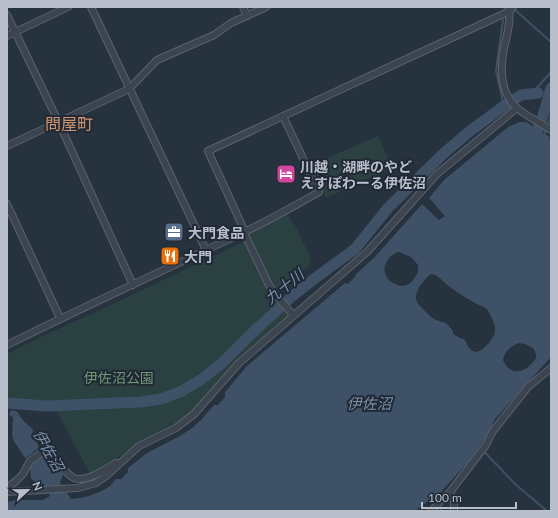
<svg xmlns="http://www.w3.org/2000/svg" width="558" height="518" font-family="Lato,'Noto Sans JP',sans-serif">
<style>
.green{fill:#2a4041}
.water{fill:#3e5167;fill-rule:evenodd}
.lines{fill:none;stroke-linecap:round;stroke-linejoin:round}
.stream{stroke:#3e5167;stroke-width:2}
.river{stroke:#3e5167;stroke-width:11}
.minor-casing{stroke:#59626d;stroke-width:8}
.minor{stroke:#3b444f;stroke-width:6}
.labels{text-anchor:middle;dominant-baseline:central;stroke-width:4;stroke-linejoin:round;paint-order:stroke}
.poi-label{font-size:14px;font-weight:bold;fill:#b8bfca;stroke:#202935;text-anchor:start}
.park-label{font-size:14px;fill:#719978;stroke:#202935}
.water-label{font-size:15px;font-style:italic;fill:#7a91aa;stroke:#202935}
.quarter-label{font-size:16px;fill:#cf956d;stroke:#202935}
</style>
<rect width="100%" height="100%" fill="#27323f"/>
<!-- green -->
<g class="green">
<path d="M378 136 392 168 326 198 311 165Z"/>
<path d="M284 213 287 214 296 227 311 259 308 267 277 293 272 286 249 236 251 231Z"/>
<path d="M243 242 246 243 271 294 289 315 242 355 195 410 174 426 136 447 90 474 53 404C38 404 21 405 7 399V354L47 334 98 311Z"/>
</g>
<!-- water -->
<g class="water">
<path d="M519 122H526L550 137 549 139 551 141V357L495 419 487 436 469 461 431 503 428 501 415 511H7V502L18 500H43L50 496 44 484 35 482 31 478 30 466 31 464 42 456H46L63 475 60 483 71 499C84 498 99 494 110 486 112 484 114 481 116 479H121L128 472V468L147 453 180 436 192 428 201 420 214 405H218L225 397V392L247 366 345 283 348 284 355 277 356 274 374 258 422 204 439 220 445 216 429 198 444 180 478 152 508 127ZM399 252 411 257 418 265C419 271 417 275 413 280 403 295 376 278 387 261 390 256 394 253 399 252ZM432 274C439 275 447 286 454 290 461 295 468 299 475 303 480 306 485 306 488 311 491 315 496 326 495 331 495 338 480 356 473 351 468 349 467 343 464 339L460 338 453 334V331L446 323 436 320 431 317 418 304 416 299V295L419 287 429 275ZM519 343 525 344 533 348C535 351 537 355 536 358 535 360 533 362 532 363 523 374 509 375 503 360 505 351 511 346 519 343Z"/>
<path d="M14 410C20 413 19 416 23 420 26 424 30 426 33 430 30 437 38 441 39 448L33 452V453L25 458 14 441 12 435 13 417 10 416 9 413 11 411Z"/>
</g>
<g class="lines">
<!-- stream -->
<g class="stream">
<path d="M504 8V7"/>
<path d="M514 9 551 42"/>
<path d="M503 20 496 71 504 106"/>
<path d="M521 95 536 89 551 72"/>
<path d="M544 135 548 125 551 114"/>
<path d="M478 445 515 484 547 511"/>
<path d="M433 499 442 511"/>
</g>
<!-- river -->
<g class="river">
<path d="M533 141C541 124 546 107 551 88"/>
<path d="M7 403 46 406 140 402 161 399 180 392 202 379 221 364 248 337 290 298 314 279 355 249 388 208 443 154 470 131 504 106 521 95 538 93"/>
</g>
<!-- minor casing -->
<g class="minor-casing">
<g id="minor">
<path d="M91 7 206 250"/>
<path d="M243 7 247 16"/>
<path d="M509 9C511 22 507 35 504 48 500 69 500 93 517 108 526 116 541 123 551 130"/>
<path d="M7 15 59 123 133 285"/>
<path d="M7 36 68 7"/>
<path d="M7 146 129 89 157 60 214 35 231 23 266 7"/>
<path d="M7 204 60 318"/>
<path d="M293 315 276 295 269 285 246 237 245 232 208 151 510 11 513 7"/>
<path d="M7 345C85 306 165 270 244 232 270 220 294 206 319 192L283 116"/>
<path d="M7 488 16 481 23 474 30 461 41 453 46 452C55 459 62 469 71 476 81 486 106 469 116 463"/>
<path d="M7 492 78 488 96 483 106 476 139 446 176 428 194 414 239 363 367 252 437 174 517 108"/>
<path d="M450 492 454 502V511"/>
<path d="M431 511 450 492 486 445 493 431 528 387 551 368"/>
</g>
</g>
<!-- minor -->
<use href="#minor" class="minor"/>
</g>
<!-- icons -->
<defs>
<g id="hotel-square" transform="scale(1)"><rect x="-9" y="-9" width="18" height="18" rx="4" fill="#d1479c" stroke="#202935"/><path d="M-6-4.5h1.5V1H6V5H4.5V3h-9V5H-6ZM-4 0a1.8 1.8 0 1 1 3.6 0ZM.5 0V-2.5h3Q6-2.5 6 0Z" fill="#fff"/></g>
<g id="office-square" transform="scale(1)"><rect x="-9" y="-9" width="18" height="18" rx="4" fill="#5c6f8a" stroke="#202935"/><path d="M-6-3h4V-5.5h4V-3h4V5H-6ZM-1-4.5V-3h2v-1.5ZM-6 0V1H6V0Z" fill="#fff"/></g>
<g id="restaurant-square" transform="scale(1)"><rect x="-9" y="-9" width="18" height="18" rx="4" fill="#e8710a" stroke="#202935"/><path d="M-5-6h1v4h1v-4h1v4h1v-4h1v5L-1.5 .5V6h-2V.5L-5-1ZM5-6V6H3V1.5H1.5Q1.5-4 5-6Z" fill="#fff"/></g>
</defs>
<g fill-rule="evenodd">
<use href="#hotel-square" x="286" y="174"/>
<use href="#office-square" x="174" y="232"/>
<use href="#restaurant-square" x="170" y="256"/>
</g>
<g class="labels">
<!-- poi labels -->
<g class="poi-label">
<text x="300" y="166">川越・湖畔のやど<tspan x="300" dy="16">えすぽわーる伊佐沼</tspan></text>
<text x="188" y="232">大門食品</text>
<text x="184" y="256">大門</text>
</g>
<!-- park labels -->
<g class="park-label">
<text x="119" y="377">伊佐沼公園</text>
</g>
<!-- water labels -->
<g class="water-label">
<text transform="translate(284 286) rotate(-39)">九十川</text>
<text x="369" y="403">伊佐沼</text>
<text transform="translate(49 450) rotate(61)">伊佐沼</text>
</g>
<!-- quarter labels -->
<g class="quarter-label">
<text x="69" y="123">問屋町</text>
</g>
</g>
<!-- border -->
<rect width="558" height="518" fill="none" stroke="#b8bfca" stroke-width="16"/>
<!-- north arrow -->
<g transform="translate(28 490) rotate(68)" stroke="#202935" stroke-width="3" paint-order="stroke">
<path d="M0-3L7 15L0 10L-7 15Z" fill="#b8bfca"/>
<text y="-6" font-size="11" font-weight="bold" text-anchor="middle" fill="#b8bfca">N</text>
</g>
<!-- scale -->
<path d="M422 502v6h94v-6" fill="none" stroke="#b8bfca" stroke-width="2"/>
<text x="428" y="502" font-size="12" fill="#b8bfca" stroke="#202935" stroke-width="3" paint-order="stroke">100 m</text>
</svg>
